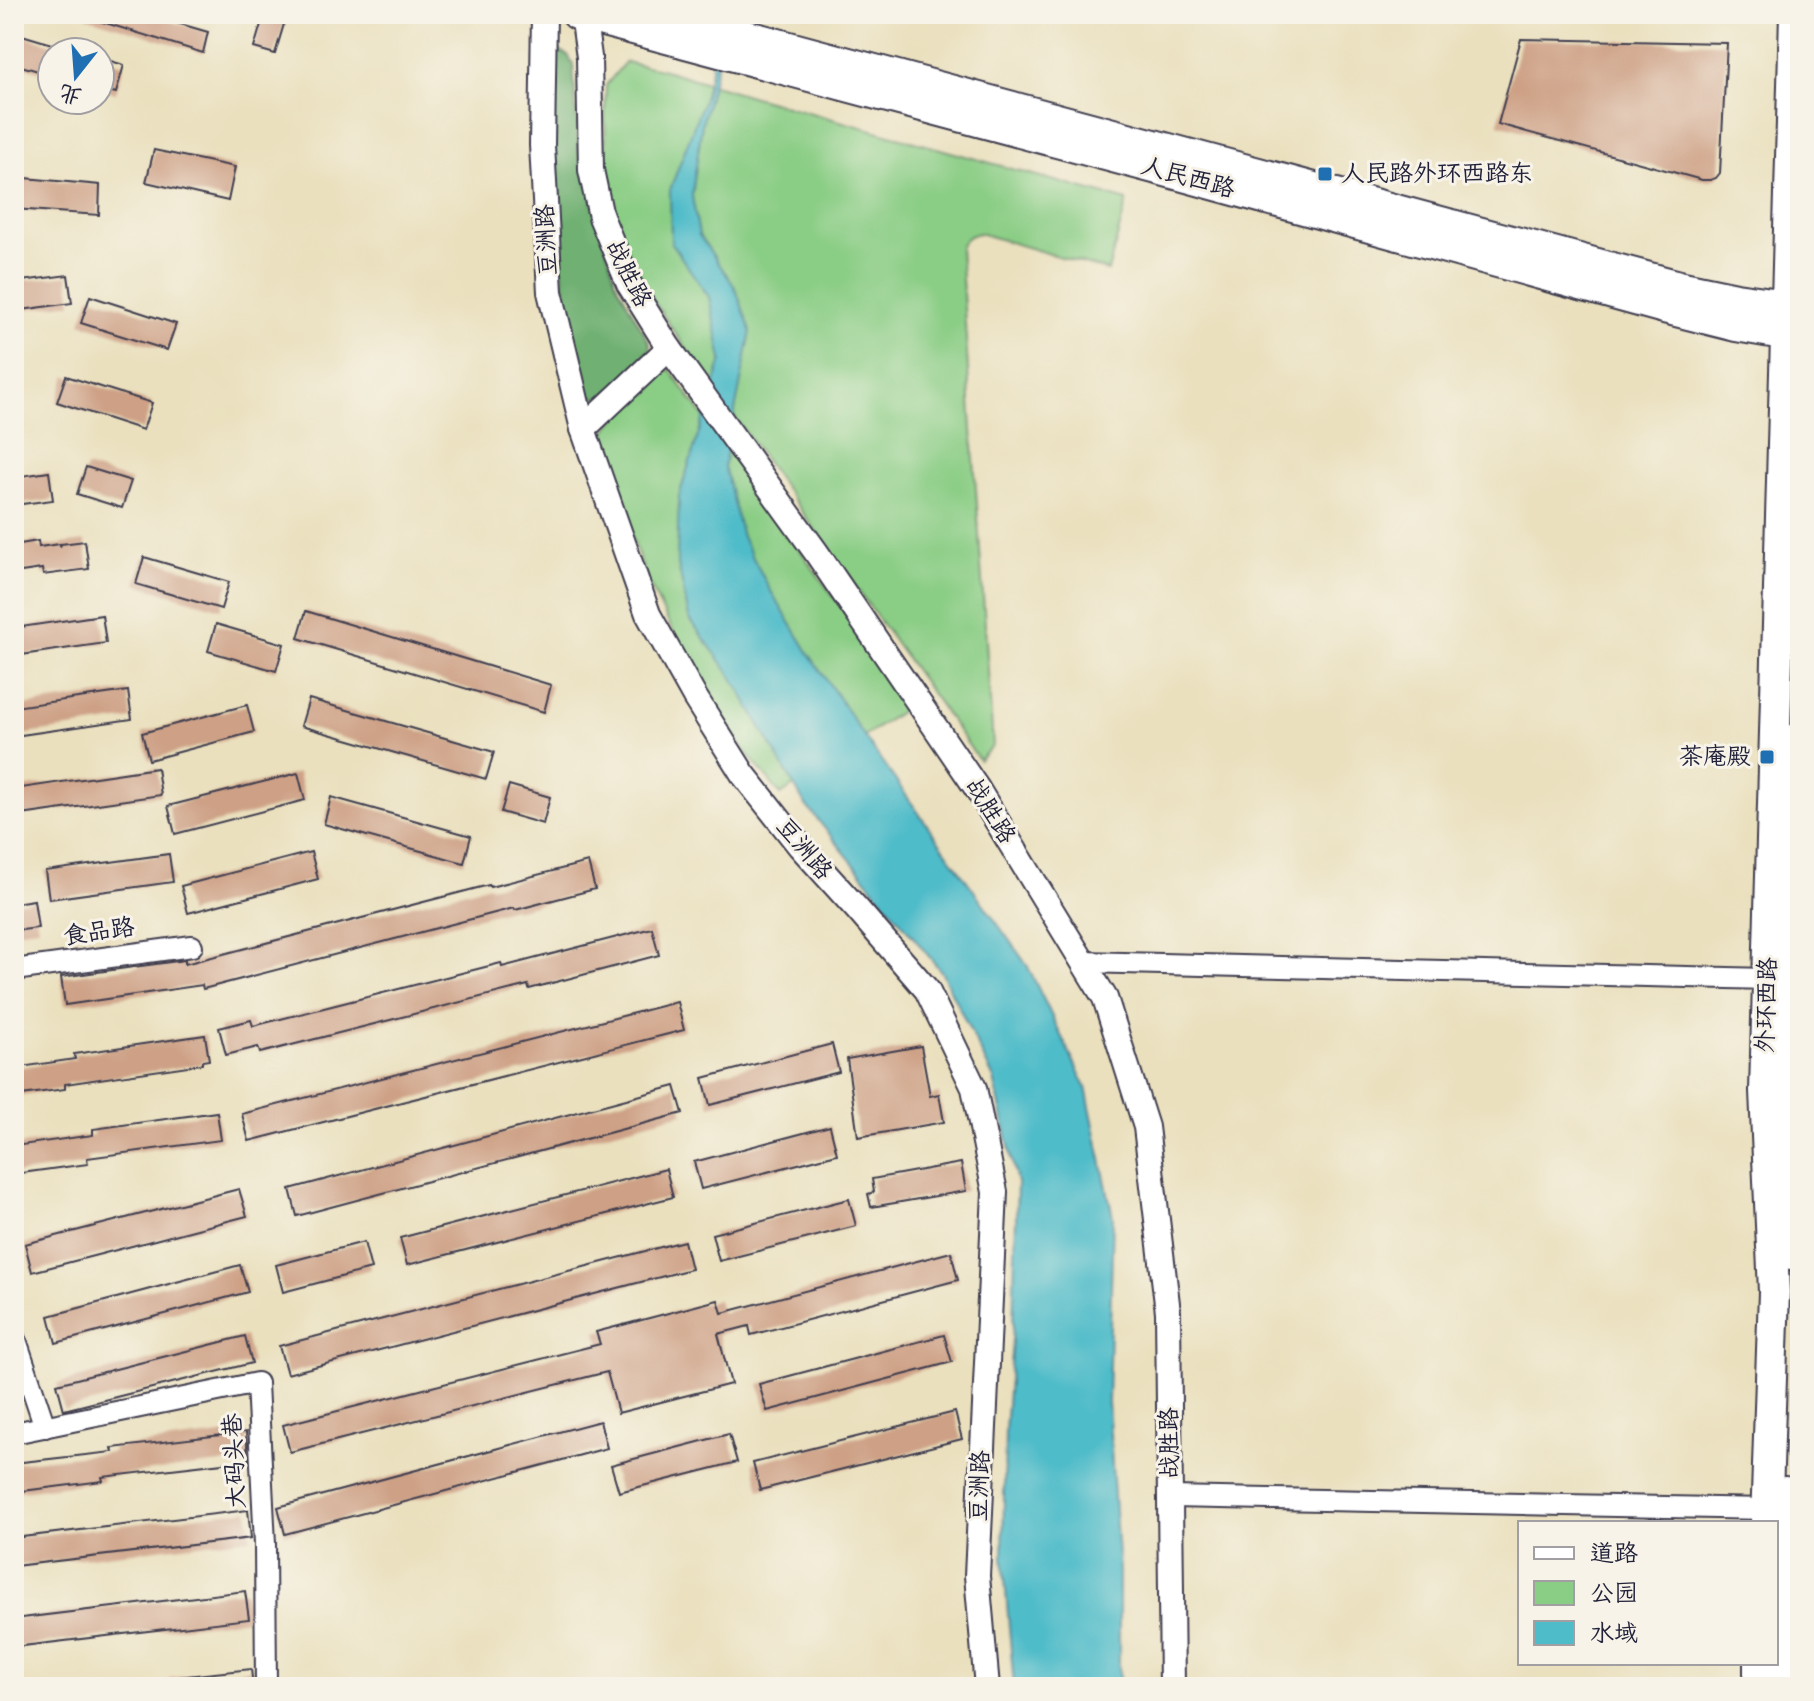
<svg xmlns="http://www.w3.org/2000/svg" width="1814" height="1701" font-family="'Architects Daughter','LXGW WenKai TC',sans-serif">
<style>
.green{fill:#8acd85;stroke:#567860;stroke-width:2}
.forest{fill:#6fb072;stroke:#486956;stroke-width:2}
.water{fill:#4fbcc9;stroke:#386f82;stroke-width:2}
.building{fill:#cea186}
.lines{fill:none;stroke-linecap:round;stroke-linejoin:round}
.minor-casing{stroke:#403e4f;stroke-width:24}
.tertiary-casing{stroke:#403e4f;stroke-width:28}
.primary-casing{stroke:#403e4f;stroke-width:34}
.minor{stroke:#fff;stroke-width:20}
.tertiary{stroke:#fff;stroke-width:24}
.primary{stroke:#fff;stroke-width:30}
.poi-dot{fill:#1f6fb2;stroke:#f7f3e8;stroke-width:3}
.labels{text-anchor:middle;dominant-baseline:central;stroke-width:6;stroke-linejoin:round;paint-order:stroke}
.poi-label{font-size:24px;fill:#22223b;stroke:#f7f3e8;text-anchor:start}
.street-label{font-size:24px;fill:#22223b;stroke:#f7f3e8}
</style>
<rect width="100%" height="100%" fill="#f7f3e8"/>
<filter id="ink" filterUnits="userSpaceOnUse"><feTurbulence type="fractalNoise" baseFrequency=".0125" numOctaves="2"/><feDisplacementMap in="SourceGraphic" scale="16" xChannelSelector="R" yChannelSelector="G"/><feConvolveMatrix kernelMatrix="1 2 1 2 8 2 1 2 1" color-interpolation-filters="sRGB"/></filter>
<filter id="wash" filterUnits="userSpaceOnUse"><feTurbulence type="fractalNoise" baseFrequency=".006" numOctaves="4" result="noise"/><feDisplacementMap in="SourceGraphic" scale="32" xChannelSelector="R" yChannelSelector="G"/><feGaussianBlur stdDeviation="1.8" result="paint"/><feColorMatrix in="noise" values="0 0 0 0 0 0 0 0 0 0 0 0 0 0 0 0 0 1.4 0 .05"/><feComposite in="paint" operator="in"/></filter>
<g filter="url(#wash)">
<rect width="100%" height="100%" fill="#eae0be"/>
<!-- green -->
<g class="green">
<path d="M625 62 661 69 754 97 1127 201 1108 271 979 233C968 235 964 239 960 248L993 746 979 760 700 369 651 297 632 261 617 224 607 181 605 119 606 85Z"/>
<path d="M665 370H670L911 704 781 795 749 756 725 721 682 649 647 580 599 444C609 421 644 384 665 370Z"/>
</g>
<!-- forest -->
<path class="forest" d="M556 49 568 55 573 64 579 153 616 282 650 344V351L604 397 596 398 587 394 570 336 562 268 552 124 553 50Z"/>
<!-- water -->
<path class="water" d="M724 14H730L702 124 692 196 699 235 735 287 751 331 724 466 742 537 769 588 808 652 866 739 1027 965 1086 1087 1113 1217 1108 1402 1119 1572V1687H1014L1003 1556 1005 1430 1013 1326 1017 1183 994 1079 941 971 804 803 733 678 689 618 677 559 679 496 722 360 709 297 671 243 670 190 704 99Z"/>
<g id="blocks">
<!-- building -->
<g class="building">
<path d="M86 14H146L208 32 203 53 86 17Z"/>
<path d="M264 14H287L275 54 254 48Z"/>
<path d="M22 35 52 44V75L14 64V58Z"/>
<path d="M1521 39 1727 43 1720 173 1716 178 1710 180H1702L1498 124Z"/>
<path d="M100 58 124 65 116 93 100 89Z"/>
<path d="M154 150 235 167 228 201 146 182Z"/>
<path d="M14 177 100 185 99 215 14 209Z"/>
<path d="M68 275 72 303 14 311V282Z"/>
<path d="M90 296 176 324 167 350 81 323Z"/>
<path d="M66 376 152 403 143 430 57 402Z"/>
<path d="M86 467 131 481 122 508 77 494Z"/>
<path d="M49 472 53 500 14 505V477Z"/>
<path d="M38 541 39 547 60 544V547L61 544 85 541 89 569 43 575 42 569 14 573V545Z"/>
<path d="M144 557 229 582 221 609 136 584Z"/>
<path d="M306 611 551 685 544 712 298 638Z"/>
<path d="M102 615 106 643 14 656V628Z"/>
<path d="M216 624 284 644 276 671 208 651Z"/>
<path d="M128 691 132 719 14 736V707Z"/>
<path d="M309 699 494 752 486 779 301 726Z"/>
<path d="M247 705 254 732 149 760 142 733Z"/>
<path d="M157 768 161 795 14 816V789Z"/>
<path d="M298 773 305 800 175 834 168 806Z"/>
<path d="M509 785 550 797 543 824 501 812Z"/>
<path d="M331 797 471 836 464 863 324 824Z"/>
<path d="M311 852 318 879 188 913 181 886Z"/>
<path d="M169 854 173 882 49 899 45 871Z"/>
<path d="M588 862 595 889 515 910 514 908 203 989 202 985 65 1005 61 977 185 960V964L489 885 490 887Z"/>
<path d="M34 900 38 928 14 931V903Z"/>
<path d="M652 928 659 955 529 989 528 985 260 1053 258 1047 226 1055 219 1028 251 1020 253 1026 501 963 502 967Z"/>
<path d="M677 1002 684 1030 249 1141 242 1114Z"/>
<path d="M205 1035 209 1060 202 1061V1064L65 1084V1089L14 1096V1068L75 1059 74 1054Z"/>
<path d="M832 1044 839 1072 710 1105 703 1078Z"/>
<path d="M921 1046 930 1096 939 1094 944 1122 858 1137 847 1059Z"/>
<path d="M675 1086 683 1113 297 1216 290 1189Z"/>
<path d="M217 1112 221 1140 87 1158 88 1164 14 1174V1146L93 1135V1129Z"/>
<path d="M830 1126 837 1154 701 1189 694 1162Z"/>
<path d="M961 1163 966 1191 871 1207 868 1194 874 1192 872 1179Z"/>
<path d="M666 1169 673 1197 407 1265 400 1238Z"/>
<path d="M239 1189 247 1216 32 1272 25 1244Z"/>
<path d="M849 1199 856 1226 719 1261 712 1234Z"/>
<path d="M684 1241 691 1269 287 1374 279 1346Z"/>
<path d="M364 1242 371 1269 283 1292 276 1265Z"/>
<path d="M951 1252 958 1280 751 1335 749 1326 718 1334 731 1384 618 1413 607 1372 290 1452 283 1425 600 1344 596 1332 718 1300 722 1313Z"/>
<path d="M240 1265 248 1292 56 1343 49 1316Z"/>
<path d="M944 1335 952 1362 767 1411 759 1384Z"/>
<path d="M245 1336 252 1363 64 1410 57 1384Z"/>
<path d="M955 1412 962 1439 760 1490 753 1463Z"/>
<path d="M600 1421 607 1448 285 1534 278 1507Z"/>
<path d="M246 1432 248 1460 102 1477 103 1481 14 1492V1463L113 1452 112 1448Z"/>
<path d="M729 1434 737 1462 619 1492 611 1465Z"/>
<path d="M248 1510 251 1538 14 1566V1538Z"/>
<path d="M245 1591 249 1619 14 1647V1619Z"/>
<path d="M251 1669 253 1687H170L169 1678Z"/>
</g>
</g>
</g>
<g filter="url(#ink)">
<use href="#blocks" fill-opacity="0" stroke="#403e4f" stroke-width="2"/>
<g class="lines">
<!-- minor casing -->
<g class="minor-casing">
<g id="minor">
<path d="M1083 962 1768 979"/>
<path d="M14 970 192 946"/>
<path d="M14 1334 45 1427"/>
<path d="M14 1433 257 1383 265 1544 266 1687"/>
<path d="M1171 1497 1767 1509"/>
</g>
</g>
<!-- tertiary casing -->
<g class="tertiary-casing">
<g id="tertiary">
<path d="M544 14 542 145 550 292 583 429 648 614 694 696 743 774 800 846 857 909 927 990 974 1088 995 1192 977 1576 987 1687"/>
<path d="M583 14 589 57 591 170 601 217 629 284 669 348 816 552 978 790 1105 998 1146 1127 1168 1312 1172 1687"/>
<path d="M583 429 669 348"/>
</g>
</g>
<!-- primary casing -->
<g class="primary-casing">
<g id="primary">
<path d="M577 14 1158 169 1668 309 1736 326 1800 337"/>
<path d="M666 14 1683 287 1736 298 1800 307"/>
<path d="M1791 1254 1795 1126 1790 1091 1800 737"/>
<path d="M1766 1523 1774 1292 1765 1091 1795 14"/>
<path d="M1759 1687V1663"/>
<path d="M1781 1687 1785 1492"/>
</g>
</g>
<!-- minor -->
<use href="#minor" class="minor"/>
<!-- tertiary -->
<use href="#tertiary" class="tertiary"/>
<!-- primary -->
<use href="#primary" class="primary"/>
</g>
</g>
<!-- markers -->
<g class="poi-dot">
<rect x="1317" y="166" width="16" height="16" rx="4"/>
<rect x="1759" y="749" width="16" height="16" rx="4"/>
</g>
<g class="labels">
<!-- poi labels -->
<g class="poi-label">
<text x="1341" y="174">人民路外环西路东</text>
<text x="1751" y="757" text-anchor="end">茶庵殿</text>
</g>
<!-- street labels -->
<g class="street-label">
<text transform="translate(1188 178) rotate(15)">人民西路</text>
<text transform="translate(547 240) rotate(-93)">豆洲路</text>
<text transform="translate(628 274) rotate(63)">战胜路</text>
<text transform="translate(990 811) rotate(58)">战胜路</text>
<text transform="translate(804 849) rotate(50)">豆洲路</text>
<text transform="translate(99 932) rotate(-8)">食品路</text>
<text transform="translate(1767 1005) rotate(-88)">外环西路</text>
<text transform="translate(1170 1443) rotate(-91)">战胜路</text>
<text transform="translate(235 1461) rotate(-93)">大码头巷</text>
<text transform="translate(980 1486) rotate(-88)">豆洲路</text>
</g>
</g>
<!-- margin -->
<rect width="1814" height="1701" fill="none" stroke="#f7f3e8" stroke-width="48"/>
<!-- legend -->
<rect x="1518" y="1521" width="260" height="144" fill="#f7f3e8" stroke="#a29fa3" stroke-width="2"/>
<rect x="1534" y="1547" width="40" height="12" fill="#ffffff" stroke="#a29fa3" stroke-width="2"/>
<text x="1590" y="1561" font-size="24" fill="#22223b">道路</text>
<rect x="1534" y="1581" width="40" height="24" fill="#8acd85" stroke="#a29fa3" stroke-width="2"/>
<text x="1590" y="1601" font-size="24" fill="#22223b">公园</text>
<rect x="1534" y="1621" width="40" height="24" fill="#4fbcc9" stroke="#a29fa3" stroke-width="2"/>
<text x="1590" y="1641" font-size="24" fill="#22223b">水域</text>
<!-- north arrow -->
<g transform="translate(76 76) rotate(197)"><circle r="38" fill="#f7f3e8" stroke="#a29fa3" stroke-width="2"/>
<path d="M0-6L14 30L0 20L-14 30Z" fill="#1f6fb2"/>
<text y="-12" font-size="22" font-weight="bold" text-anchor="middle" fill="#22223b">北</text>
</g>
</svg>
